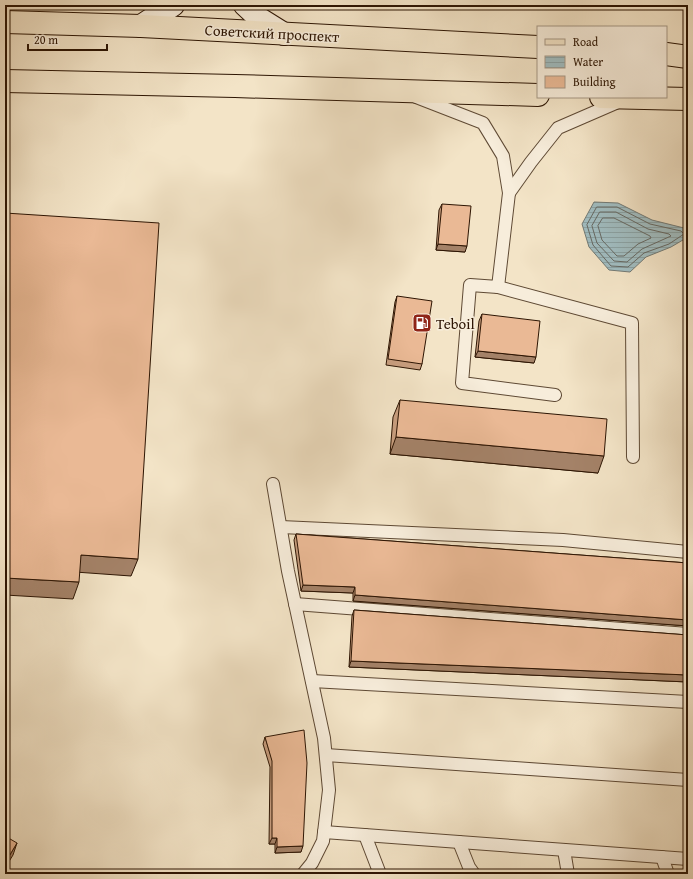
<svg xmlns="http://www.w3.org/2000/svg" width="693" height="879" font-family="'Gentium Book Plus',serif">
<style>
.water{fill:url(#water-rules);stroke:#727974}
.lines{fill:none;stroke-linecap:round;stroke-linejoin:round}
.shore{stroke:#666862;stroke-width:1}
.lane-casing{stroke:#5e4934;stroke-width:14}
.secondary-casing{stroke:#2d1503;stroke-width:24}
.primary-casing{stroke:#2d1503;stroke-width:24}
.lane{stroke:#f7eddb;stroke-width:12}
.secondary{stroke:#f7eddb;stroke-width:22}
.primary{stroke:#f3e4c7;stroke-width:22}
.wall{fill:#c99f80;stroke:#2d1503}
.shaded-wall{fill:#a48268;stroke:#2d1503}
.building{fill:#eab995;stroke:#2d1503}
.labels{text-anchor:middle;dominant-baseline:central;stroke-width:3;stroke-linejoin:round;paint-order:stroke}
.street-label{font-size:15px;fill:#2d1503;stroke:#f7eddb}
.poi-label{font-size:15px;fill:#2d1503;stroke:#f7eddb;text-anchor:start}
</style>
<defs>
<pattern id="water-rules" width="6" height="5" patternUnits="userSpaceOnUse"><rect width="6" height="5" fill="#a0bcc0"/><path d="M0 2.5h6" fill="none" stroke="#8aa1a3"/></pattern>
</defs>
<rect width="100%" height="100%" fill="#f3e4c7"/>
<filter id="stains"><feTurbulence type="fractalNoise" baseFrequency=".005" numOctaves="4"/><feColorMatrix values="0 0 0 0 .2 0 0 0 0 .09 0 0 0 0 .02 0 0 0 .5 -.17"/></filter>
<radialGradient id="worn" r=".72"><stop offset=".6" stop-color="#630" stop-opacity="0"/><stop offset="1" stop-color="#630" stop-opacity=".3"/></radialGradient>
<!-- water -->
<path class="water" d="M594 202 618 203 652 220 688 229V237L671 247 646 257 630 272 609 270 589 247 582 224Z"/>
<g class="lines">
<!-- shore -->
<g class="shore">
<path d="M597 207H617L650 224 681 231 684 234 669 244 644 253 628 267 611 266 593 245 587 225Z"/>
<path d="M600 212H616L648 229 669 234 671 236 642 249 627 262 614 261 597 243 592 226Z"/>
<path d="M603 218H614L650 236 651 238 638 244 624 256H617L602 240 598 226Z"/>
</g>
<!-- lane casing -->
<g class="lane-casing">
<g id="lane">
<path d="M416 97 483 123 503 156 509 193 498 287 470 285 462 383 555 395"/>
<path d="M509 193 531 162 558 128 618 102"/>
<path d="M498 287 632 323 633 457"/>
<path d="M273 484 288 571 324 738 329 790 323 841 312 863 303 874"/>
<path d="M281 527 563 540 688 552"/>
<path d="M295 604 688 634"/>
<path d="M312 681 688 702"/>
<path d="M326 755 688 780"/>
<path d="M324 832 688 859"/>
<path d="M365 835 380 874"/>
<path d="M459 842 469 867 474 874"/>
<path d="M564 850 568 874"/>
<path d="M662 857 668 874"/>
</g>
</g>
<!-- secondary casing -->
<g class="secondary-casing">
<g id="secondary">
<path d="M245 5 260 19 284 34"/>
<path d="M141 26 173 5"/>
</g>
</g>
<!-- primary casing -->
<g class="primary-casing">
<g id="primary">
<path d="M5 22 141 26 538 47"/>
<path d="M666 54 688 57"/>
<path d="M5 81 235 86 538 95"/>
<path d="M601 97 688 99"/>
</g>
</g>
<!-- lane -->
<use href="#lane" class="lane"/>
<!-- secondary -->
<use href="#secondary" class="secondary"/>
<!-- primary -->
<use href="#primary" class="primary"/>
</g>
<!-- wall -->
<g class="wall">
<path d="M442 204 465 252 436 250 439 210Z"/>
<path d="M397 296 422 364 420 370 386 365 395 302Z"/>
<path d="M482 314 534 363 475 357 479 321Z"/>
<path d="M400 400 598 473 390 454 393 417Z"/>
<path d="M296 534 688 563V626L353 601V593L301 591 294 540Z"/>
<path d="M354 610 688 635V682L349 667 352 616Z"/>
<path d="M265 737 301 852 275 853V844H269L270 767 263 744Z"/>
</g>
<!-- shaded-wall -->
<g class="shaded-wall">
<path d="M438 244 467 246 465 252 436 250Z"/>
<path d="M478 351 536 357 534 363 475 357Z"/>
<path d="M396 437 604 456 598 473 390 454Z"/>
<path d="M81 555 138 559 131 576 75 572Z"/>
<path d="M5 578 79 582 73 599 5 595Z"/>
<path d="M303 585 355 587 353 593 301 591Z"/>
<path d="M355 595 688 620V626L353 601Z"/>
<path d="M351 661 688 675V682L349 667Z"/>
<path d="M272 838H277L275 844H269Z"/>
<path d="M17 843 13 855 5 868V863Z"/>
<path d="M303 846 301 852 275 853 277 847Z"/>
</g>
<!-- building -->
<g class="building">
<path d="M442 204 471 206 467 246 438 244Z"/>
<path d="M5 213 159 223 138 559 81 555 79 582 5 578Z"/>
<path d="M397 296 432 301 422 364 388 359Z"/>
<path d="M482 314 540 321 536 357 478 351Z"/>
<path d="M400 400 607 419 604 456 396 437Z"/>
<path d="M296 534 688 563V620L355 595V587L303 585Z"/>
<path d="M354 610 688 635V675L351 661Z"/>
<path d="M304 730 307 763 303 846 277 847V838H272V761L265 737Z"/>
<path d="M5 836 17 843 5 863Z"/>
</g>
<!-- icons -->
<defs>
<g id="fuel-square" transform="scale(1)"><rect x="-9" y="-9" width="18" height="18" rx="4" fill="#8f2418" stroke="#f7eddb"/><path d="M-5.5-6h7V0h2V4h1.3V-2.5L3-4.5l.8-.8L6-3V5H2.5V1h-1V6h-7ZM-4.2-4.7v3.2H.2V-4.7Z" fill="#fff"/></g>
</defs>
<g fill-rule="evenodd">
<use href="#fuel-square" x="422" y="323"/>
</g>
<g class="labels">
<!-- street labels -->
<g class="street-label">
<text transform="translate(272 33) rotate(3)">Советский проспект</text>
</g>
<!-- poi labels -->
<g class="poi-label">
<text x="436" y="323">Teboil</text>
</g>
</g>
<!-- margin -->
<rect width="693" height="879" fill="none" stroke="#f3e4c7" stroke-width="20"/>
<rect x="6" y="6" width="681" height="867" fill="none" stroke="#2d1503" stroke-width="2"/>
<rect x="10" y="10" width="673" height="859" fill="none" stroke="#2d1503"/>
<!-- legend -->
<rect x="537" y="26" width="130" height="72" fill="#f7eddb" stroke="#a69785"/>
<rect x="545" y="39" width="20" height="6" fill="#f3e4c7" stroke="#a69785"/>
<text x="573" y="46" font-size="12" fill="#2d1503">Road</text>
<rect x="545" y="56" width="20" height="12" fill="url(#water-rules)" stroke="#a69785"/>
<text x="573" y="66" font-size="12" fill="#2d1503">Water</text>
<rect x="545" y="76" width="20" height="12" fill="#eab995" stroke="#a69785"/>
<text x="573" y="86" font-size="12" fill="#2d1503">Building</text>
<!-- scale -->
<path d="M28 44v6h79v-6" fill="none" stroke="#2d1503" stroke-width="2"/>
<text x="34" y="44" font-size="12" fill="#2d1503" stroke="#f7eddb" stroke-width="3" paint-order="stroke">20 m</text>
<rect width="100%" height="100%" filter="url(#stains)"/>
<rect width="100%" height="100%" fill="url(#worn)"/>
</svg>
